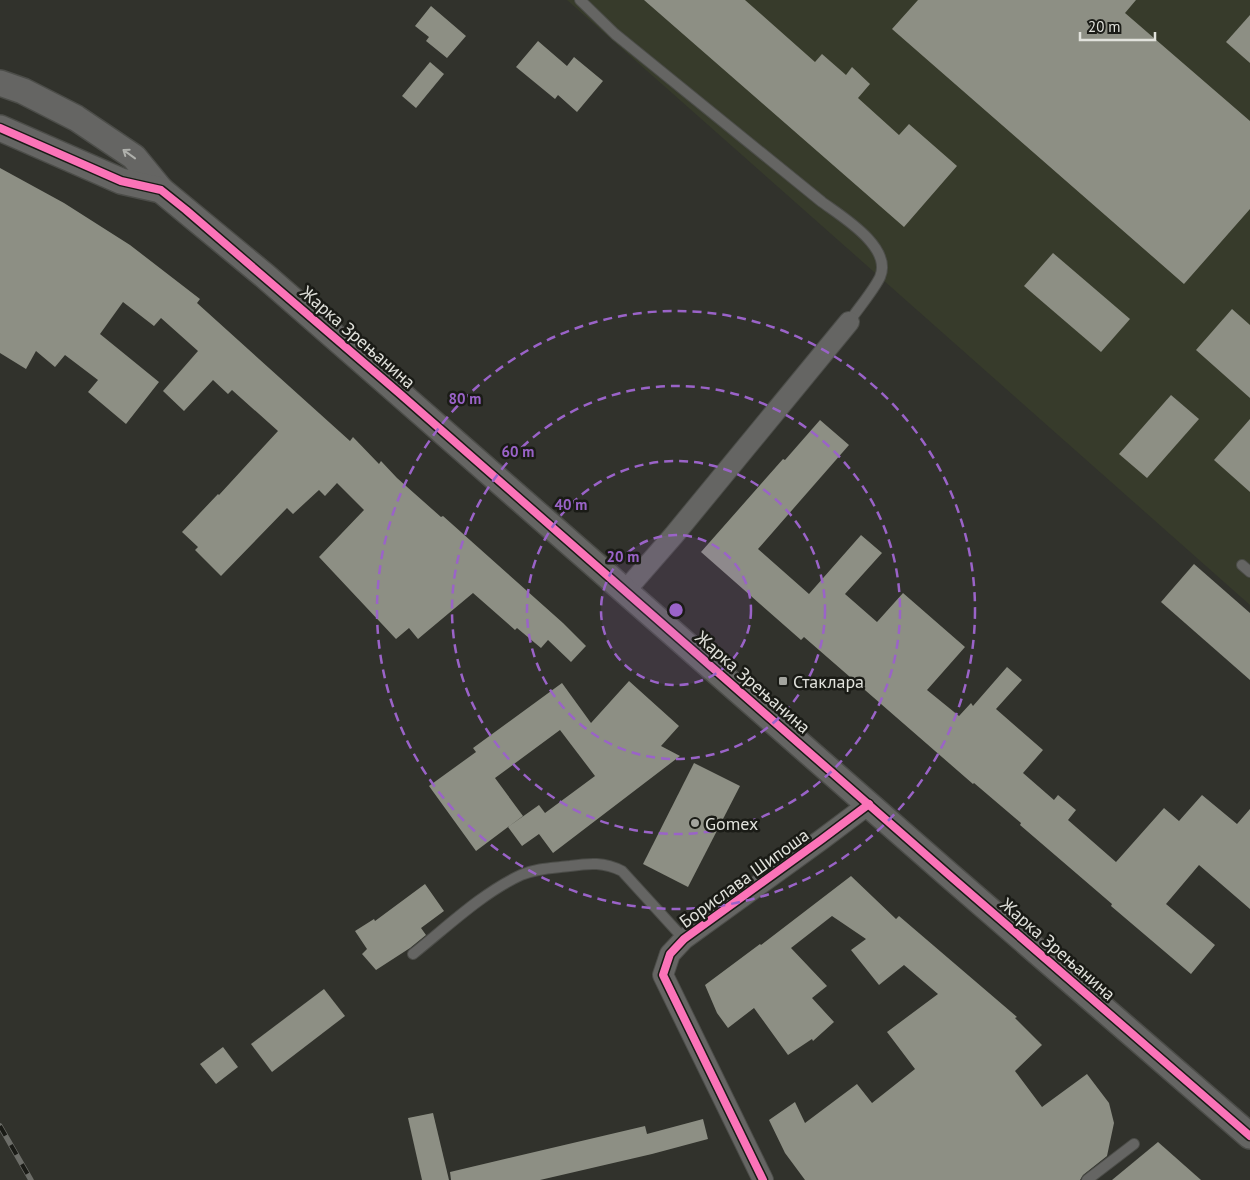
<svg xmlns="http://www.w3.org/2000/svg" width="1250" height="1180" font-family="'PT Sans',sans-serif">
<style>
.built{fill:#373b2b}
.building{fill:#8d8f84;fill-rule:evenodd}
.lines{fill:none;stroke-linecap:round;stroke-linejoin:round}
.service-casing{stroke:#4c4d49;stroke-width:12}
.minor-casing{stroke:#4c4d49;stroke-width:22}
.tertiary-casing{stroke:#4c4d49;stroke-width:28}
.service{stroke:#656563;stroke-width:10}
.minor{stroke:#656563;stroke-width:20}
.tertiary{stroke:#656563;stroke-width:25}
.rail-casing{stroke:#6c6d68;stroke-width:5.5}
.rail{stroke:#1a1b16;stroke-width:4;stroke-dasharray:11;stroke-linecap:butt}
.cycleway-casing{stroke:#1a1b16;stroke-width:11}
.cycleway{stroke:#fb73b8;stroke-width:8}
.oneway{stroke:#afb0ac}
.ring{fill:none;stroke:#9a63c8;stroke-width:2.5;stroke-dasharray:9 6}
.poi-dot{fill:#a3a49e;stroke:#1a1b16;stroke-width:2}
.labels{text-anchor:middle;dominant-baseline:central;stroke-width:5;stroke-linejoin:round;paint-order:stroke}
.street-label{font-size:18px;fill:#e1e2dc;stroke:#1a1b16}
.poi-label{font-size:18px;fill:#e1e2dc;stroke:#1a1b16;text-anchor:start}
.centre{fill:#9a63c8;stroke:#1a1b16;stroke-width:2.5}
.ring-label{font-size:15px;text-anchor:middle;font-weight:bold;fill:#9a63c8;stroke:#1a1b16;stroke-width:5;stroke-linejoin:round;paint-order:stroke}
</style>
<rect width="100%" height="100%" fill="#31322c"/>
<!-- built -->
<path class="built" d="M567 0H1250V605Z"/>
<!-- building -->
<g class="building">
<path d="M644 0H745L815 62 822 54 846 75 852 67 870 84 858 98 899 135 909 124 957 166 904 227Z"/>
<path d="M918 0H1136L1125 13 1250 121V209L1184 284 892 29Z"/>
<path d="M431 6 466 36 447 58 426 41 429 37 415 26Z"/>
<path d="M1250 15V63L1226 42Z"/>
<path d="M538 41 567 66 574 57 603 81 577 112 558 95 555 99 516 67Z"/>
<path d="M430 62 444 74 416 108 402 96Z"/>
<path d="M0 168 64 203 130 245 200 299 197 303 350 441 353 437 379 464 381 461 397 478 441 517 443 516 563 623 586 646 571 662 548 640 541 648 517 628 515 630 473 593 418 639 409 628 396 639 319 557 364 510 337 483 325 496 319 490 293 514 287 508 221 576 195 550 198 547 182 532 218 494 219 495 278 431 232 390 228 394 213 380 184 411 163 391 198 351 161 318 154 326 123 302 100 334 159 382 126 424 88 392 98 380 65 355 55 367 36 351 26 369 0 353Z"/>
<path d="M1053 253 1130 319 1101 352 1024 286Z"/>
<path d="M1232 309 1250 325V398L1196 350Z"/>
<path d="M1171 395 1199 419 1147 478 1119 454Z"/>
<path d="M1250 419V492L1214 460Z"/>
<path d="M820 420 849 445 758 549 809 594 861 535 882 553 845 594 877 622 903 593 965 647 927 690 959 716 971 703 973 706 1007 667 1022 680 996 709 1043 750 1023 773 1054 800 1058 795 1076 810 1068 820 1116 862 1164 808 1179 821 1202 795 1237 824 1250 809V909L1199 865 1166 904 1215 945 1191 974 1111 906 1112 904 1020 825 1021 823 974 783 973 784 804 637 801 640 701 552 783 459 785 460Z"/>
<path d="M1194 564 1250 613V680L1161 602Z"/>
<path d="M629 681 679 726 661 746 680 756 553 853 539 834 522 846 508 827 476 851 429 786 476 752 473 748 562 683 591 723ZM560 730 595 776 545 813 539 805 508 827 523 816 495 778Z"/>
<path d="M694 763 740 786 688 887 643 864Z"/>
<path d="M851 876 896 919 899 916 1017 1017 1015 1018 1042 1045 1015 1071 1042 1107 1087 1074 1109 1103 1114 1123 1107 1156 1083 1175 1080 1180H805L785 1153 769 1120 795 1102 805 1123 857 1084 872 1103 915 1069 887 1032 938 994 904 965 879 985 851 950 866 939 832 916 791 948 827 986 812 998 834 1022 813 1041 812 1039 788 1055 754 1008 728 1028 717 1013 705 985 760 944 761 945Z"/>
<path d="M425 884 444 911 421 928 426 935 410 948 376 970 362 954 367 949 355 931 374 919 375 921Z"/>
<path d="M324 989 345 1016 272 1072 251 1044Z"/>
<path d="M223 1047 238 1067 216 1084 200 1064Z"/>
<path d="M433 1113 449 1180H422L408 1118Z"/>
<path d="M703 1119 708 1139 652 1154 540 1180H451L450 1172 645 1126 647 1134Z"/>
<path d="M1158 1142 1201 1180H1112Z"/>
</g>
<g class="lines">
<!-- service casing -->
<g class="service-casing">
<g id="service">
<path d="M580 0 615 34 822 202C841 216 893 247 880 277 874 290 857 310 849 322"/>
<path d="M1242 565 1250 572"/>
<path d="M413 954C447 927 482 893 521 875 537 868 554 868 570 866 590 863 604 862 622 871L684 939"/>
<path d="M1087 1180 1134 1144"/>
</g>
</g>
<!-- minor casing -->
<g class="minor-casing">
<g id="minor">
<path d="M626 590 674 535 849 322"/>
<path d="M763 1180 663 975 670 954 684 939 821 840 869 804"/>
</g>
</g>
<!-- tertiary casing -->
<g class="tertiary-casing">
<g id="tertiary">
<path d="M0 83 23 91 76 118 134 157 161 190 265 276 399 393 949 875 1250 1136"/>
<path d="M0 128 121 181 161 190"/>
</g>
</g>
<!-- service -->
<use href="#service" class="service"/>
<!-- minor -->
<use href="#minor" class="minor"/>
<!-- tertiary -->
<use href="#tertiary" class="tertiary"/>
<!-- rail casing -->
<g class="rail-casing">
<path id="rail" d="M0 1126 31 1180"/>
</g>
<!-- rail -->
<use href="#rail" class="rail"/>
<!-- cycleway casing -->
<g class="cycleway-casing">
<g id="cycleway">
<path d="M0 128 121 181 161 190 186 210 399 393 949 875 1250 1136"/>
<path d="M763 1180 663 975 670 954 684 939 821 840 869 804"/>
</g>
</g>
<!-- cycleway -->
<use href="#cycleway" class="cycleway"/>
</g>
<!-- one-way arrows -->
<defs><path id="oneway-shaft" d="M-6 0H5M1.5-3L5.5 0L1.5 3" fill="none" stroke-width="1.6" stroke-linecap="round" stroke-linejoin="round" transform="scale(1.25)"/></defs>
<use class="oneway" href="#oneway-shaft" transform="translate(129 154) rotate(-144)"/>
<!-- distance rings -->
<circle cx="676" cy="610" r="75" fill="#9a63c8" fill-opacity=".12"/>
<g class="ring">
<circle cx="676" cy="610" r="75"/>
<circle cx="676" cy="610" r="149"/>
<circle cx="676" cy="610" r="224"/>
<circle cx="676" cy="610" r="299"/>
</g>
<!-- markers -->
<g class="poi-dot">
<rect x="778" y="676" width="10" height="10" rx="2.5"/>
<circle cx="695" cy="823" r="5"/>
</g>
<g class="labels">
<!-- street labels -->
<g class="street-label">
<text transform="translate(358 337) rotate(41)">Жарка Зрењанина</text>
<text transform="translate(753 682) rotate(41)">Жарка Зрењанина</text>
<text transform="translate(744 878) rotate(-36)">Борислава Шипоша</text>
<text transform="translate(1058 949) rotate(41)">Жарка Зрењанина</text>
</g>
<!-- poi labels -->
<g class="poi-label">
<text x="793" y="681">Стаклара</text>
<text x="705" y="823">Gomex</text>
</g>
</g>
<circle cx="676" cy="610" r="8" class="centre"/>
<g class="ring-label">
<text x="465" y="404">80 m</text>
<text x="518" y="457">60 m</text>
<text x="571" y="510">40 m</text>
<text x="623" y="562">20 m</text>
</g>
<!-- scale -->
<path d="M1080 32v8h75v-8" fill="none" stroke="#e1e2dc" stroke-width="2.5"/>
<text x="1088" y="32" font-size="15" fill="#e1e2dc" stroke="#1a1b16" stroke-width="4" paint-order="stroke">20 m</text>
</svg>
